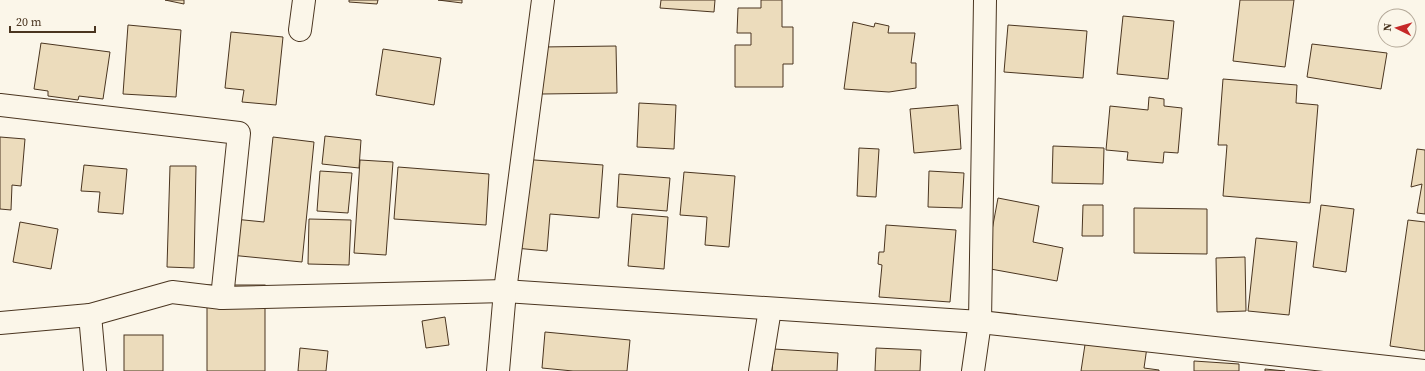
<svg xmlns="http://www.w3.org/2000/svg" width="1425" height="371" font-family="'Source Serif 4',serif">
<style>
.building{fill:#ecdcbc;stroke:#4a3520}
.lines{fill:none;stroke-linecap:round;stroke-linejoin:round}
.minor-casing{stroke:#4a3520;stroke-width:24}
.minor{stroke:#fbf6e9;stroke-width:22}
</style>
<rect width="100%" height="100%" fill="#fbf6e9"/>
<!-- building -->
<g class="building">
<path d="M165 0H184V4Z"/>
<path d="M349 0H378L377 4 349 2Z"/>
<path d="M438 0H462V3Z"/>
<path d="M661 0H715L714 12 660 8Z"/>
<path d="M761 0H782V27H793V64H783V87H735V45H751V33H737L738 8H761Z"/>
<path d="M1240 0H1294L1285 67 1233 61Z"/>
<path d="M1123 16 1174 21 1168 79 1117 74Z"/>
<path d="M853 22 874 27 875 23 889 26 888 33H915L911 63H916V88L889 92 844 89Z"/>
<path d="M128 25 181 30 176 97 123 94Z"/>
<path d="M1008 25 1087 31 1083 78 1004 72Z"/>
<path d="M231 32 283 37 276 105 242 102 244 90 225 88Z"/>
<path d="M41 43 110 52 103 99 79 96 78 100 48 96V91L34 89Z"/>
<path d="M1312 44 1387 53 1381 89 1307 77Z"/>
<path d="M616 46 617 93 542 94 541 47Z"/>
<path d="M383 49 441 58 434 105 376 95Z"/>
<path d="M1223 79 1297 85 1296 103 1318 105 1310 203 1223 196 1227 145H1218Z"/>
<path d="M1149 97 1164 99V106L1182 108 1178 153 1164 152 1163 163 1127 160 1128 152 1106 150 1110 106 1148 110Z"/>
<path d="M639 103 676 105 674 149 637 147Z"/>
<path d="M958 105 961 149 914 153 910 109Z"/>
<path d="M325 136 361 140 359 168 322 164Z"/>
<path d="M0 137 25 139 21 186 12 185 11 210 0 209Z"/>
<path d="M273 137 314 142 302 262 230 255 234 219 264 222Z"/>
<path d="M1053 146 1104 148 1103 184 1052 183Z"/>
<path d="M859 148 879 149 876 197 857 196Z"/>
<path d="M1417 149 1425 150V214L1417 213 1422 184 1411 187Z"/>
<path d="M521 159 603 165 599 218 550 214 547 251 515 248Z"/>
<path d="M360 160 393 162 386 255 354 253Z"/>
<path d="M84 165 127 169 123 214 98 212 100 192 81 191Z"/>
<path d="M170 166H196L194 268 167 267Z"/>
<path d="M398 167 489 174 486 225 394 219Z"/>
<path d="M320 171 352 173 348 213 317 211Z"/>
<path d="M929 171 964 173 962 208 928 207Z"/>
<path d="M684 172 735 176 729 247 705 245 707 217 680 215Z"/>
<path d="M619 174 670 178 667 211 617 207Z"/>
<path d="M998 198 1039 206 1033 242 1063 248 1057 281 985 268Z"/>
<path d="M1083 205H1103V236H1082Z"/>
<path d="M1321 205 1354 209 1346 272 1313 267Z"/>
<path d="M1134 208 1207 209V254L1134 253Z"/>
<path d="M632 214 668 217 664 269 628 266Z"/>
<path d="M309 219 351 220 349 265 308 264Z"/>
<path d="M1408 220 1425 222V351L1390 346Z"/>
<path d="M20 222 58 229 51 269 13 262Z"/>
<path d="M886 225 956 230 950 302 879 297 882 265 878 264 879 252H884Z"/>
<path d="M1256 238 1297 242 1289 315 1248 311Z"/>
<path d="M1245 257 1246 311 1217 312 1216 258Z"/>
<rect x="207" y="285" width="58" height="86"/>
<path d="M445 317 449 345 426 348 422 321Z"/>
<path d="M545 332 630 340 627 371H573L542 368Z"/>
<rect x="124" y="335" width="39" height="36"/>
<path d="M1086 338 1147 347 1144 368 1159 370V371H1081Z"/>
<path d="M300 348 328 351 326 371H298Z"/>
<path d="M876 348 921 350 920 371H875Z"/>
<path d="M774 349 838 353 837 371H772Z"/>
<path d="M1194 361 1239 364V371H1194Z"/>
<path d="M1265 369 1285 371H1265Z"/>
</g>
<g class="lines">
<!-- minor casing -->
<g class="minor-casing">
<g id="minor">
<path d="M300 30 304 0"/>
<path d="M0 105 239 133 222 298"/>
<path d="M90 315 95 371"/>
<path d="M0 323 90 315 172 292 222 298 505 291 980 322 1424 371"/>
<path d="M498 371 505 291 543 0"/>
<path d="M760 371 770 309"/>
<path d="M973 371 980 322 985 0"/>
</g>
</g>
<!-- minor -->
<use href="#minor" class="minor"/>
</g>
<!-- north arrow -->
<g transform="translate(1397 28) rotate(275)"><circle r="19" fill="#fbf6e9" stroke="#b4a999"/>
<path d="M0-3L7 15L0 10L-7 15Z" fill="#c62828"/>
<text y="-6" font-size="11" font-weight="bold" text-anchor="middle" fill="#4a3520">N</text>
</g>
<!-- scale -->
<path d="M10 26v6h85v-6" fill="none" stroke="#4a3520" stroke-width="2"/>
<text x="16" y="26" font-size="12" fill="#4a3520" stroke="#fbf6e9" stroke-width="3" paint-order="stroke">20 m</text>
</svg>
